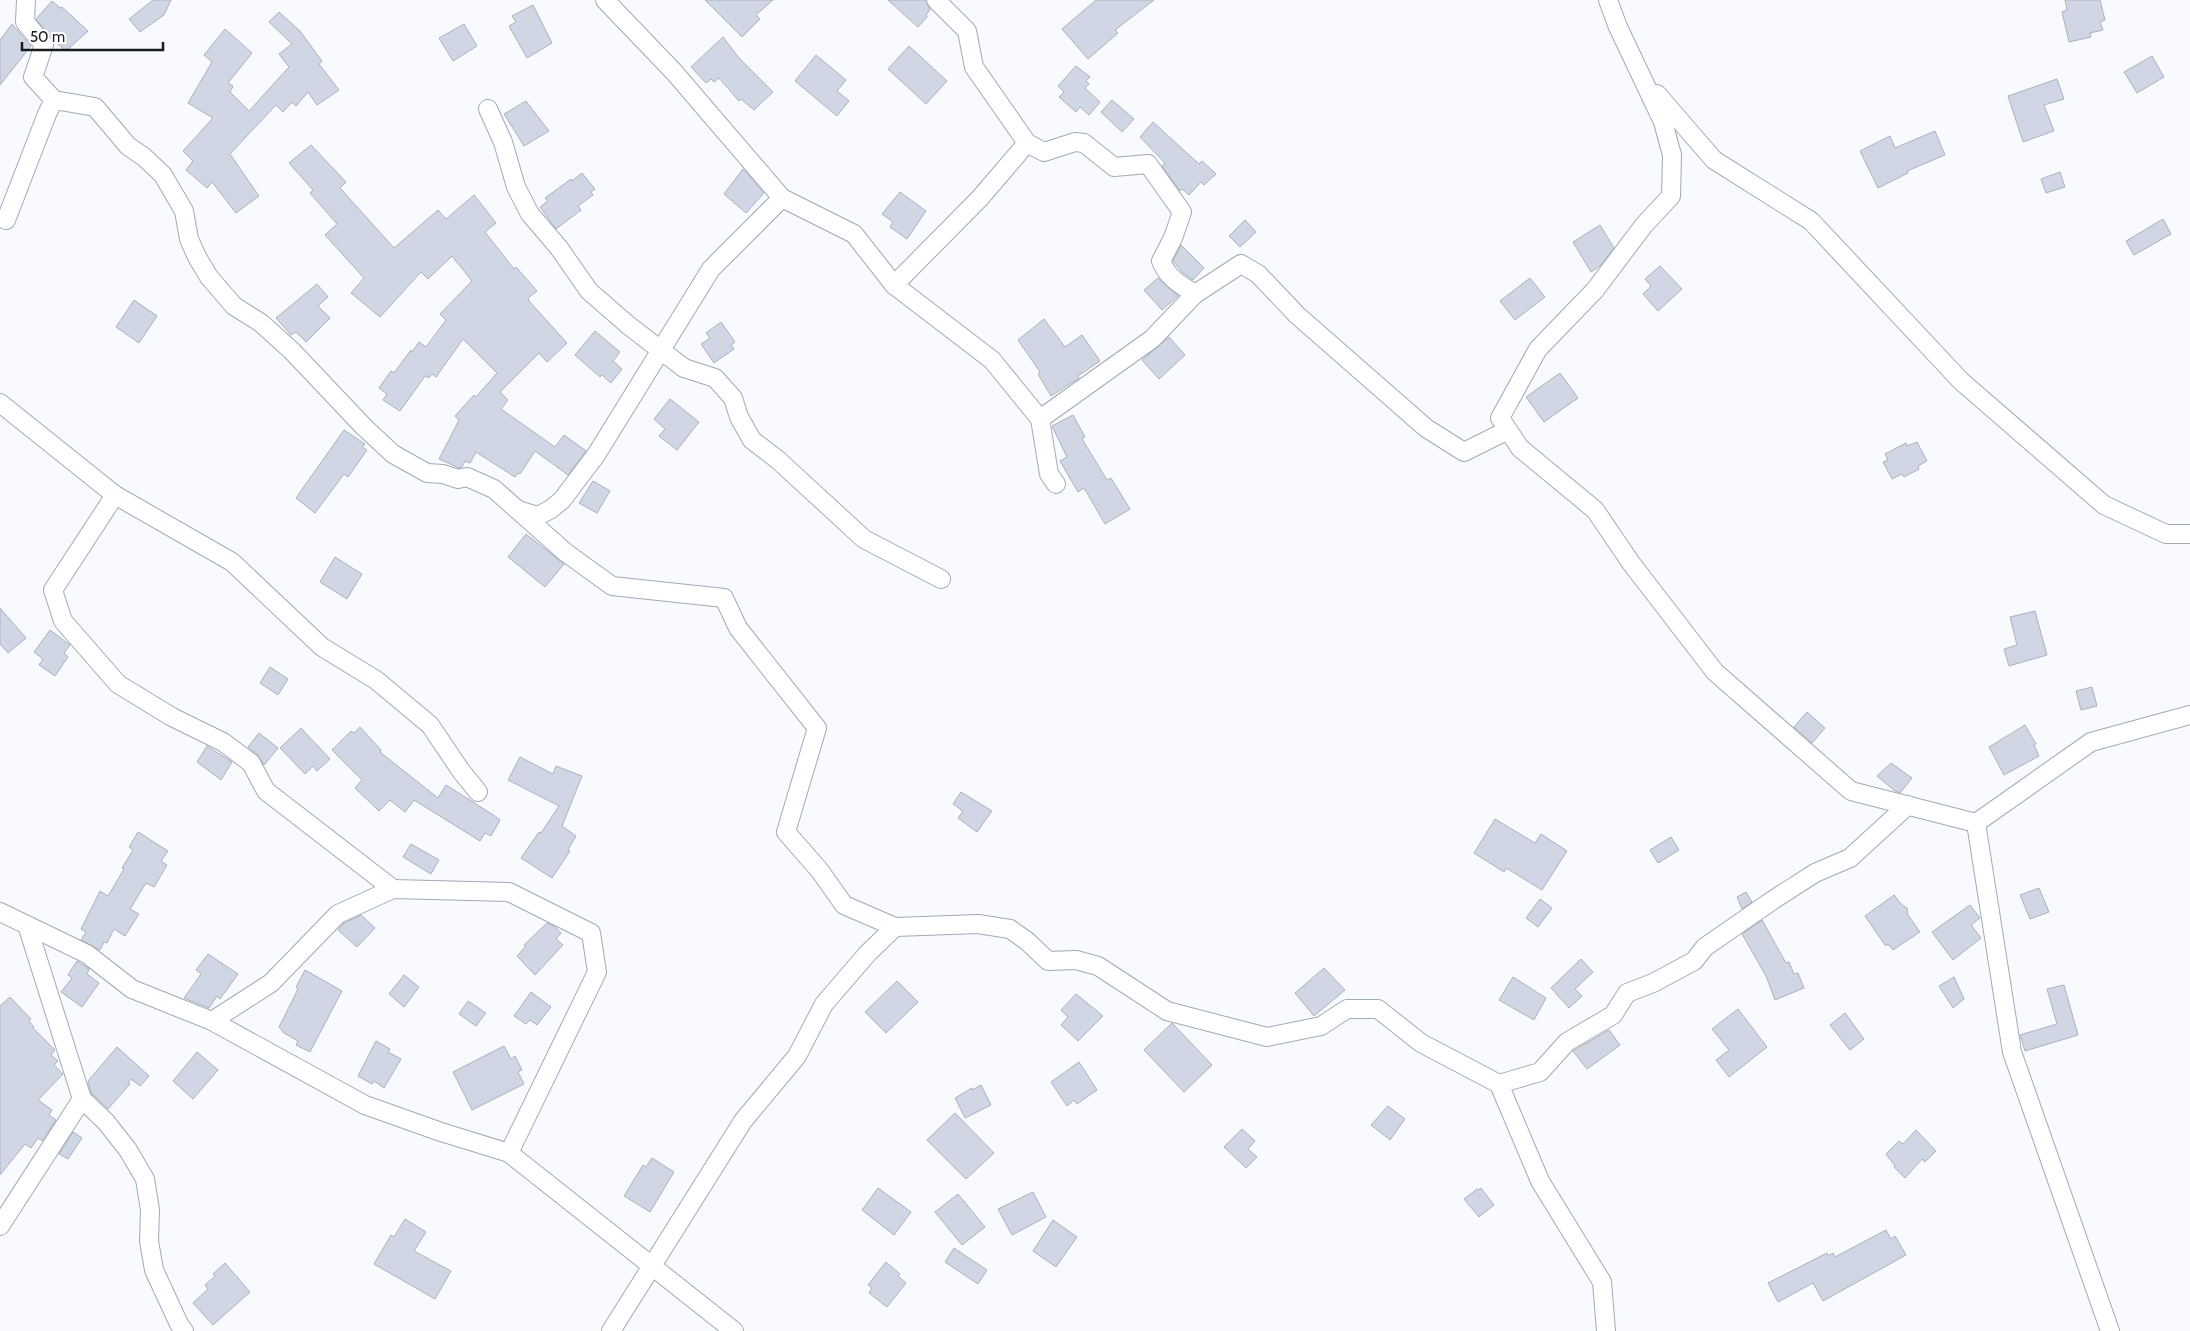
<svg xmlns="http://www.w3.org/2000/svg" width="2190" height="1331" font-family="Cabin,sans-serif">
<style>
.building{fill:#d1d6e4;stroke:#acb1bf}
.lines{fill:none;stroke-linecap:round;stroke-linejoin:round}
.street-casing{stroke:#9fabb6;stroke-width:20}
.street{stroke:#fff;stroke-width:18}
</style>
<rect width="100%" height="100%" fill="#f8fafd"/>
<!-- building -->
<g class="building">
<path d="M153 0H171L164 15 140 32 129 19Z"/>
<path d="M705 0H773L756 15 760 19 742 37Z"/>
<path d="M888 0H926L930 10 926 15 927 17 918 27Z"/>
<path d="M1096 0H1154L1115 30 1118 33 1088 59 1062 29Z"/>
<path d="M2065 0H2100L2105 20 2100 22 2103 30 2090 33 2091 37 2069 42 2062 12 2067 10Z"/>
<path d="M52 1 60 8 62 7 88 31 66 51 52 39 36 19Z"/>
<path d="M533 5 552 43 527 58 509 26 516 22 512 16Z"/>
<path d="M279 12 300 31 322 61 319 64 339 90 317 105 308 92 296 106 292 102 283 112 276 105 230 154 259 196 236 213 212 182 207 188 186 170 193 161 183 151 213 118 188 103 212 62 204 55 225 29 252 53 228 83 233 86 230 92 249 111 289 67 279 54 292 44 269 22Z"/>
<path d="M12 24 31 46 0 85V40Z"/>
<path d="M464 24 477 46 453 61 439 38Z"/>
<path d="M723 37 739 58 773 92 754 110 741 99 739 101 719 78 714 82 711 79 706 83 691 67Z"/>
<path d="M909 46 947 81 926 104 888 69Z"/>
<path d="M816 55 846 80 837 91 849 101 837 116 795 81Z"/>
<path d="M2152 56 2164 77 2137 93 2124 72Z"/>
<path d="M1076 66 1090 77 1086 81 1089 84 1085 88 1100 102 1089 115 1080 107 1076 112 1059 97 1064 92 1058 86Z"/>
<path d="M2057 79 2064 99 2044 105 2054 131 2023 142 2008 96Z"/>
<path d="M1112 100 1134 119 1122 132 1101 112Z"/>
<path d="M526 101 549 131 524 146 504 114Z"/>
<path d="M1153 122 1199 164 1202 161 1216 174 1204 185 1201 182 1189 195 1182 189 1180 191 1162 166 1165 163 1140 137Z"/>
<path d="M1935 131 1945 155 1907 171 1908 173 1878 188 1860 151 1890 136 1895 148Z"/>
<path d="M311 145 346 182 340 188 394 248 438 210 446 219 474 195 496 223 485 232 514 269 516 267 537 291 528 298 529 301 567 343 547 362 539 353 500 392 508 400 501 409 555 447 564 435 586 451 568 475 535 451 520 474 518 473 515 477 476 452 470 463 465 461 462 467 459 468 439 459 459 420 455 416 474 395 476 397 497 373 463 339 436 377 432 374 429 378 425 376 400 411 383 400 387 394 379 388 391 371 394 373 411 350 412 352 419 342 426 347 446 320 440 314 472 281 452 256 428 279 421 272 380 317 351 293 364 278 325 235 337 224 310 193 313 190 289 163Z"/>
<path d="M743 169 764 193 746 213 724 194Z"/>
<path d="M2060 172 2065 187 2046 193 2041 179Z"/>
<path d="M582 173 595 189 591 192 593 195 578 206 581 210 556 229 540 207 548 201 545 198 571 179 572 181Z"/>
<path d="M900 192 926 211 907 239 890 227 893 222 882 214Z"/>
<path d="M2163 219 2171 234 2134 255 2126 241Z"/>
<path d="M1245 220 1256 232 1240 247 1229 236Z"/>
<path d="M1600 225 1614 248 1600 266 1591 272 1573 242Z"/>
<path d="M1181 245 1204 268 1193 280 1182 272 1173 261Z"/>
<path d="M1660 266 1682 289 1658 311 1643 294 1651 286 1645 279Z"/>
<path d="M1158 278 1178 296 1162 310 1144 290Z"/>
<path d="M1530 278 1545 297 1515 320 1500 301Z"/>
<path d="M317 284 328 297 318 306 330 318 306 342 296 332 291 335 276 318Z"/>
<path d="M134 300 157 316 139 343 116 327Z"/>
<path d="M1044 319 1065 347 1082 335 1100 361 1078 376 1079 378 1051 396 1038 374 1040 372 1018 340Z"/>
<path d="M721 322 735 342 731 345 734 349 714 363 701 344 710 338 706 333Z"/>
<path d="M595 331 620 352 613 361 622 369 611 383 602 375 600 377 575 355Z"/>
<path d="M1169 337 1185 355 1159 379 1142 360Z"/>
<path d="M1560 373 1578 398 1544 422 1526 397Z"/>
<path d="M670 399 699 422 677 450 659 436 665 429 654 419Z"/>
<path d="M1073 415 1085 437 1082 439 1107 480 1111 478 1130 509 1105 524 1084 488 1078 492 1060 461 1067 457 1052 426Z"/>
<path d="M344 430 365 444 362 447 367 450 348 477 344 474 315 513 296 498Z"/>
<path d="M1917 442 1927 461 1918 466 1919 469 1904 477 1902 474 1892 479 1883 462 1888 460 1885 454 1906 443 1907 446Z"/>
<path d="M593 481 610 491 597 513 579 503Z"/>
<path d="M526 534 564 564 545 587 508 557Z"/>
<path d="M335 557 362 574 347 599 320 582Z"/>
<path d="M0 608 26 638 8 653 0 644Z"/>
<path d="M2035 611 2047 655 2009 666 2004 649 2017 645 2010 617Z"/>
<path d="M50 630 70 645 64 653 68 657 55 676 39 665 43 659 34 652Z"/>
<path d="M270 667 288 679 278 695 260 683Z"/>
<path d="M2092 687 2097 706 2081 710 2076 691Z"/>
<path d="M1807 712 1825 728 1812 743 1794 727Z"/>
<path d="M2025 725 2036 744 2034 745 2039 756 2004 775 1989 747Z"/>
<path d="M360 727 381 750 380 752 438 798 446 785 495 816 500 820 491 836 485 833 480 841 414 800 405 812 390 800 379 811 355 788 362 780 332 750 351 731 354 733Z"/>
<path d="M301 728 330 759 317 771 313 766 305 774 280 748Z"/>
<path d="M259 733 278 748 264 765 258 755 248 747Z"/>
<path d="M207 746 232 762 221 780 197 762Z"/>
<path d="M520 757 553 774 556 766 582 776 562 826 576 836 568 850 570 851 552 878 521 858 539 832 541 833 559 806 508 780Z"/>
<path d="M1891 763 1912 778 1900 793 1895 791 1877 776Z"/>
<path d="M961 792 992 811 977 832 958 818 963 811 953 804Z"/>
<path d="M1495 819 1535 843 1541 834 1567 851 1542 890 1506 868 1504 872 1474 853Z"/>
<path d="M138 832 168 851 161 861 167 865 154 887 146 883 130 909 139 914 125 936 114 929 107 943 104 942 100 950 81 940 86 932 81 929 100 891 108 896 124 869 122 868 133 850 129 847Z"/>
<path d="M1671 837 1679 850 1658 863 1650 850Z"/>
<path d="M411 844 439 860 431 874 403 857Z"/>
<path d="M2039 888 2049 912 2030 919 2020 895Z"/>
<path d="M1746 892 1752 902 1742 909 1737 897Z"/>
<path d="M1894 895 1902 905 1907 908 1908 915 1920 932 1893 950 1889 945H1885L1865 916Z"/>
<path d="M1540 899 1552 908 1538 927 1526 918Z"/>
<path d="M1970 905 1980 918 1971 925 1981 938 1953 960 1932 932Z"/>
<path d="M361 915 375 928 357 947 338 930 344 923Z"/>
<path d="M1762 920 1786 963 1789 962 1794 974 1798 973 1804 988 1775 1000 1766 976 1742 934Z"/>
<path d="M547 923 555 927 561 933 556 939 563 945 535 975 517 956 526 946 524 945Z"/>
<path d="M208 954 238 974 220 999 217 996 209 1008 184 998 201 974 196 970Z"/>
<path d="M1581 959 1593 972 1575 989 1582 996 1569 1008 1551 988Z"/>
<path d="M77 961 89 969 87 974 99 983 82 1007 61 992 72 978 68 975Z"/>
<path d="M1324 968 1345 990 1314 1016 1295 993Z"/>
<path d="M305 970 342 991 310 1052 296 1045 298 1041 284 1033 279 1027 298 989 296 987Z"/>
<path d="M404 975 419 987 404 1007 389 994Z"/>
<path d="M1513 977 1546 998 1534 1020 1499 1000Z"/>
<path d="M1954 977 1964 999 1953 1008 1939 986Z"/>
<path d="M897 981 918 1002 886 1033 865 1012Z"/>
<path d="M2064 985 2078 1035 2025 1051 2020 1035 2057 1024 2047 989Z"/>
<path d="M531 992 551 1007 537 1025 530 1020 526 1024 514 1016Z"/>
<path d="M1076 994 1103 1016 1078 1041 1061 1025 1068 1017 1061 1010Z"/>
<path d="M10 997 31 1019 29 1021 34 1027 33 1028 55 1050 51 1055 58 1061 54 1065 63 1074 38 1100 52 1110 49 1115 56 1120 42 1141 38 1138 31 1148 25 1144 0 1175V1006Z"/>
<path d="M468 1001 486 1013 476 1026 459 1014Z"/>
<path d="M1738 1009 1767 1047 1729 1077 1716 1060 1729 1050 1712 1029Z"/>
<path d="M1845 1013 1864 1039 1850 1050 1830 1025Z"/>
<path d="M1172 1023 1212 1065 1184 1092 1144 1050Z"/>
<path d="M1609 1030 1620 1045 1587 1069 1573 1051Z"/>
<path d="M376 1041 390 1049 388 1052 401 1059 384 1088 374 1081 372 1084 358 1076Z"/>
<path d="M504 1046 511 1059 515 1056 522 1070 518 1072 524 1084 472 1110 453 1072Z"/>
<path d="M117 1047 149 1076 140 1086 131 1079 128 1083 130 1084 108 1109 91 1093 88 1081Z"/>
<path d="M197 1052 218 1070 193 1099 173 1081Z"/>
<path d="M1079 1062 1097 1090 1077 1104 1074 1100 1067 1106 1051 1082Z"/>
<path d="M981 1085 991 1105 965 1118 955 1098 972 1088V1090Z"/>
<path d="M1388 1106 1405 1119 1390 1140 1371 1125Z"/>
<path d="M955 1113 994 1153 966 1179 927 1140Z"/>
<path d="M1242 1129 1255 1141 1248 1149 1257 1157 1246 1168 1224 1147Z"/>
<path d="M1916 1130 1936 1151 1925 1162 1922 1159 1905 1178 1894 1167 1895 1166 1886 1154 1899 1141 1903 1144Z"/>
<path d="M73 1132 82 1138 68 1159 59 1154Z"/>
<path d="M652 1158 674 1172 650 1212 624 1196 643 1165 646 1167Z"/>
<path d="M878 1188 911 1212 894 1235 862 1210Z"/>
<path d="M1481 1188 1494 1205 1479 1217 1464 1199 1477 1189 1478 1190Z"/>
<path d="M1033 1192 1046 1217 1012 1235 998 1209Z"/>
<path d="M958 1194 985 1227 962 1245 935 1212Z"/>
<path d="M405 1219 426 1232 414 1251 451 1271 435 1299 374 1264 391 1235 394 1237Z"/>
<path d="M1053 1220 1077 1237 1056 1267 1033 1251Z"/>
<path d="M1886 1230 1891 1239 1895 1236 1906 1255 1823 1301 1813 1283 1778 1302 1768 1283 1827 1253 1828 1256 1833 1253 1835 1257Z"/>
<path d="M954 1248 987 1270 978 1284 945 1262Z"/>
<path d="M886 1262 900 1274 898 1276 906 1283 887 1307 869 1293 872 1288 868 1285Z"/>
<path d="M225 1263 250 1292 213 1325 193 1303 208 1289 205 1285 215 1276 213 1274Z"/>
</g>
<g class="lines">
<!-- street casing -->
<g class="street-casing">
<g id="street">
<path d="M605 0 674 72 782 198 854 234 894 285 992 360 1040 419 1049 474 1056 484"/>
<path d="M936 0 967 31 974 67 1027 143"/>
<path d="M1608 0 1618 27 1663 122 1672 155 1671 196 1644 225 1595 290 1538 349 1500 418 1520 448 1595 510 1631 563 1715 672 1851 791 1976 823 2091 742 2190 715"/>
<path d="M1657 94 1714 160 1811 221 1961 381 2104 505 2166 534H2190"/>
<path d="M54 100 95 107 128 146 144 157 163 175 184 211 189 239 197 257 209 277 234 306 261 323 292 351 364 427 393 454 427 473 443 474 458 479 467 477 494 489 565 552 612 586 724 598 738 628 817 728 786 832 820 871 844 905 895 927 978 924 1010 929 1027 941 1048 961 1076 960 1098 966 1167 1011 1267 1037 1321 1026 1347 1009H1378L1421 1043 1499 1084 1540 1072 1567 1042 1613 1015 1627 993 1653 983 1694 961 1705 947 1773 900 1815 873 1850 858 1908 805"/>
<path d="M488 109 503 142 516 187 530 214 559 248 589 291 628 325 684 368 715 378 733 398 739 417 752 440 778 460 864 539 941 579"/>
<path d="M6 220 47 114 54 100 33 77 44 45 25 22 26 0"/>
<path d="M894 285 980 198 1027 143 1044 152 1075 142 1084 143 1114 167 1148 164 1182 212 1173 238 1161 261C1168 278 1179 284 1195 294"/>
<path d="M0 403 115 495 232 562 322 647 376 680 430 725 461 771 478 792"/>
<path d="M1040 419 1152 339 1195 294 1241 264 1258 274 1297 315 1426 428 1464 452 1508 430"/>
<path d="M115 495 53 590 63 621 118 684 172 717 223 742 251 763 266 791 393 889"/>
<path d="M518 510 538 516 551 509 562 500 596 455 711 269 782 198"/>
<path d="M1976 823 2012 1052 2110 1331"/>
<path d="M0 912 87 954 132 989 212 1021 365 1105 441 1132 509 1153 734 1331"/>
<path d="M27 925 82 1099 106 1122 128 1150 145 1179 150 1210 149 1241 154 1270 179 1324 184 1331"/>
<path d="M212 1021 271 983 338 914 393 889 509 892 591 933 597 972 509 1153"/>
<path d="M1499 1084 1540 1181 1602 1282 1606 1331"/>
<path d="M0 1226 82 1099"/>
<path d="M611 1331 743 1121 797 1056 824 1004 868 953 895 927"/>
</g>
</g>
<!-- street -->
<use href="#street" class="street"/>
</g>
<!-- scale -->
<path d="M22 42v8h141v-8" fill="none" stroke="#171c20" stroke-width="2.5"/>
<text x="30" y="42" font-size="15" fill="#171c20" stroke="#ffffff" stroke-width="4" paint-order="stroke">50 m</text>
</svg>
